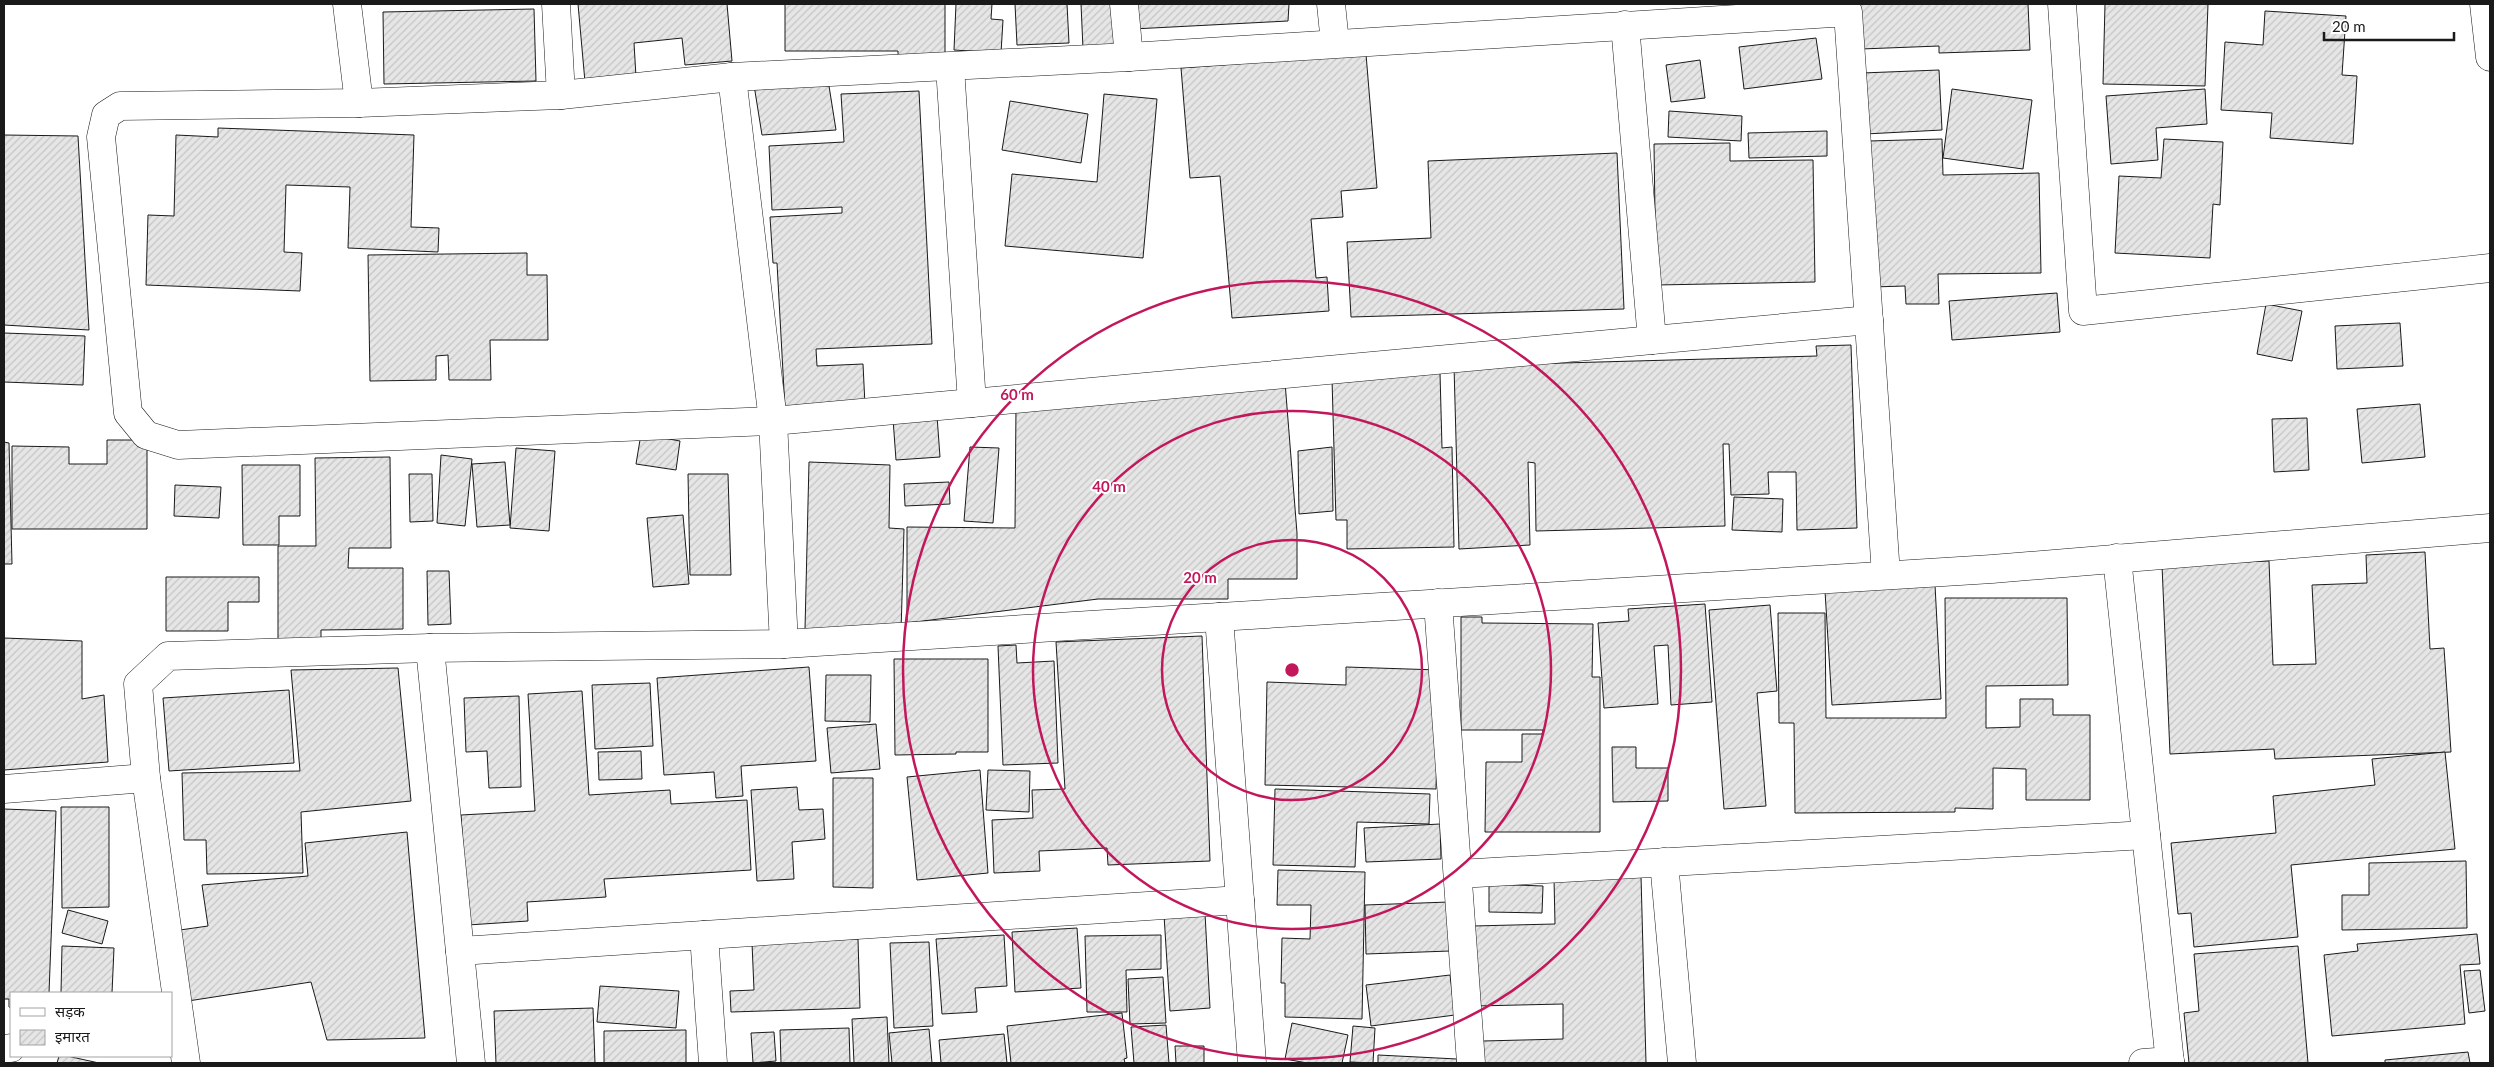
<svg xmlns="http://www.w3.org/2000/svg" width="2494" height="1067" font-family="Lato,'Noto Sans Devanagari',sans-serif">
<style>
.building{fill:url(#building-hatch);stroke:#1a1a1a}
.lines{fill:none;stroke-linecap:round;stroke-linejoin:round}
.street-casing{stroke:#1a1a1a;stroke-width:29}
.secondary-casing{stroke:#1a1a1a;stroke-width:29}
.street{stroke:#fff;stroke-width:28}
.secondary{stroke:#fff;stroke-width:28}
.ring{fill:none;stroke:#c2185b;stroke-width:2.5}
.centre{fill:#c2185b;stroke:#fff;stroke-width:2.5}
.ring-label{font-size:15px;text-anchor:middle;font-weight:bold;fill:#c2185b;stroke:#fff;stroke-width:4;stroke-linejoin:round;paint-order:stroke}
</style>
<defs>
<pattern id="building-hatch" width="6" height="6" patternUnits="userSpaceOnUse" patternTransform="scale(1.25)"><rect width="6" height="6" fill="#e6e6e6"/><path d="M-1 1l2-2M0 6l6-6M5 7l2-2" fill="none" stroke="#c5c5c5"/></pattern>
</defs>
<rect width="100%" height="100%" fill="#fff"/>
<!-- building -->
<g class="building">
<path d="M578 4H727L732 61 685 65 682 38 634 43 636 77 585 82Z"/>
<path d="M785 4H945V60H898V51H785Z"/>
<path d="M956 4H992L991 19 1003 20 1001 53 954 50Z"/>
<path d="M1015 4H1067L1069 43 1017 45Z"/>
<path d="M1081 4H1114L1116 48 1083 49Z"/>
<path d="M1133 4H1289L1288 21 1133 29Z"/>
<path d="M1860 4H2028L2030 50 1939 53V46L1861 49Z"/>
<path d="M2105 4H2208L2205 86 2103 84Z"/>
<path d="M534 9 536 81 384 84 383 12Z"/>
<path d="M2265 11 2346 16 2342 75 2357 76 2353 144 2270 138 2272 113 2221 110 2225 42 2263 45Z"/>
<path d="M1816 38 1822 79 1744 89 1739 47Z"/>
<path d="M1366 54 1377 188 1341 191 1343 217 1311 219 1316 278 1327 277 1329 311 1232 318 1220 176 1190 178 1181 68Z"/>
<path d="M1700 60 1705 98 1671 102 1666 65Z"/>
<path d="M1939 70 1942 130 1865 134 1862 73Z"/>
<path d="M754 85 829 86 836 130 762 135Z"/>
<path d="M1952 89 2032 100 2023 169 1943 158Z"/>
<path d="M2205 89 2207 124 2156 128 2158 160 2111 164 2106 96Z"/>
<path d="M919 91 932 344 816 349 817 366 863 364 865 405 785 409 777 263H773L770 217 842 213V207L772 210 769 146 844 142 841 94Z"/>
<path d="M1104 94 1157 99 1143 258 1005 246 1012 174 1097 182Z"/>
<path d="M1010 101 1088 114 1081 163 1002 150Z"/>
<path d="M1669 111 1742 116 1741 141 1668 137Z"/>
<path d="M218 128 414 135 411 227 439 228 438 252 348 248 350 187 286 185 284 252 302 253 300 291 146 285 148 215 174 216 176 135 218 137Z"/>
<path d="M1827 131V156L1749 158 1748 133Z"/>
<path d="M4 135 78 136 89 330 4 325Z"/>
<path d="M1942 139 1943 175 2039 173 2041 273 1938 274 1939 304H1906L1905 286 1872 287 1869 141Z"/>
<path d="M2164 139 2223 142 2220 205 2213 204 2210 258 2115 253 2119 176 2161 178Z"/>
<path d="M1730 143V161L1813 160 1815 282 1656 285 1654 144Z"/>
<path d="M1617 153 1624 309 1351 317 1347 242 1431 238 1428 161Z"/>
<path d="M527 253V275H547L548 340H490L491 380H449L448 355 436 356V380L370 381 368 255Z"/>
<path d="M2057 293 2060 332 1952 340 1949 301Z"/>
<path d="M2266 304 2302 311 2292 361 2257 354Z"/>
<path d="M2400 323 2403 366 2337 369 2335 326Z"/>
<path d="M4 333 85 336 83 385 4 382Z"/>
<path d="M1851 345 1857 528 1797 530 1796 472H1768L1769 494 1731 495 1729 444H1723L1725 526 1536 531 1535 463 1528 462 1530 545 1459 549 1454 366 1817 356 1816 346Z"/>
<path d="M1440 373 1442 448 1452 447 1454 547 1347 549V520H1336L1332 379Z"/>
<path d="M1285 382 1297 533V579H1228V599H1098L907 623V527L1015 528 1016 405Z"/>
<path d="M2420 404 2425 457 2362 463 2357 409Z"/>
<path d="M937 416 940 457 896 460 893 419Z"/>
<path d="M2307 418 2309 470 2274 472 2272 419Z"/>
<path d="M641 434 680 441 676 470 636 464Z"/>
<path d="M107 440H147V529H12V446L69 447V464H107Z"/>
<path d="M4 442 9 443 12 564H4Z"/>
<path d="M970 447 999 448 993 523 964 521Z"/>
<path d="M1332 447 1333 511 1299 514 1298 451Z"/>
<path d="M516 448 555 451 549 531 510 528Z"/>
<path d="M441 455 472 459 465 526 437 523Z"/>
<path d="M390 457 391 548H349L348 568H403V629L321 630V646L278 647V546H316L315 458Z"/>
<path d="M505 462 510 525 477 527 472 464Z"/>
<path d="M809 462 890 465 889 528 904 529 901 632 805 629Z"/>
<path d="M242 465H300V516H279V545H243Z"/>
<path d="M409 474H432L433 521 410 522Z"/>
<path d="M688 474H728L731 575H690Z"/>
<path d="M949 482 950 504 905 506 904 484Z"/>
<path d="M175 485 221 487 219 518 174 516Z"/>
<path d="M1734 497 1783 499 1782 532 1732 530Z"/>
<path d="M683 515 689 584 653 587 647 518Z"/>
<path d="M2425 552 2430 649 2444 648 2451 752 2275 759 2274 749 2170 754 2162 565 2269 561 2273 665 2316 664 2312 585 2367 583 2366 555Z"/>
<path d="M427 571H449L451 624 428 625Z"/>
<path d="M166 577H259V602H228V631H166Z"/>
<path d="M1935 585 1941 699 1832 705 1825 591Z"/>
<path d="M1945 598H2067L2068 685 1986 686V728L2020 727V699H2053V715H2090V800H2026V769L1993 768V809L1955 808V812L1795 813 1794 723H1779L1778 613H1825L1826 718H1946Z"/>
<path d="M1705 604 1712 702 1671 705 1668 645 1654 646 1658 704 1604 708 1598 623 1629 621 1628 609Z"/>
<path d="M1770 605 1777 691 1757 693 1766 806 1724 809 1709 610Z"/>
<path d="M1461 617H1482V623L1593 624 1592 677H1600V832H1485L1486 762H1522V734H1542L1543 730H1461Z"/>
<path d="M1202 636 1210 861 1108 865 1107 848 1039 851 1040 871 994 873 992 820 1033 818 1032 790 1065 789 1056 642Z"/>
<path d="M4 638 82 641V699L104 695 108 762 4 770Z"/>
<path d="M1016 645 1017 663 1054 661 1058 763 1003 765 998 646Z"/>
<path d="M894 659H988V752H956V754L895 755Z"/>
<path d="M809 667 816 761 741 766 743 796 716 798 714 772 664 775 657 678Z"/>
<path d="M1346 667 1439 670 1436 789 1265 785 1267 682 1346 685Z"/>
<path d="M398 668 411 801 301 812 303 873 207 874 206 840H184L182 773 300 771 291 670Z"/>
<path d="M826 675H871L870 722 825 721Z"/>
<path d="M650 683 653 746 595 749 592 685Z"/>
<path d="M289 690 294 763 169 771 163 698Z"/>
<path d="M582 691 589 795 670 790 671 804 747 800 751 870 604 879 606 897 527 902 528 921 468 925 461 815 535 811 528 694Z"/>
<path d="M519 696 521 787 489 788 487 751 466 752 464 698Z"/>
<path d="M876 724 880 769 831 773 827 728Z"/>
<path d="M1612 747H1636V768H1668V801L1613 802Z"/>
<path d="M641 751 642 779 599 780 598 752Z"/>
<path d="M2445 752 2455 849 2291 865 2298 937 2194 947 2191 913 2178 914 2171 843 2276 833 2273 796 2375 785 2372 759Z"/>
<path d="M980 770 988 873 917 880 907 777Z"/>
<path d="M988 770 1030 771 1029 812 986 810Z"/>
<path d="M833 778H873V888L833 887Z"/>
<path d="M797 787 799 810 823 809 825 839 792 842 794 879 757 881 751 790Z"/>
<path d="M1275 789 1430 794 1429 824 1357 822 1355 867 1273 865Z"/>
<path d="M61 807H109V907L62 908Z"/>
<path d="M4 809 56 811 49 993H11V1008L9 1007V999H4Z"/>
<path d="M1440 824 1441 859 1366 862 1364 828Z"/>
<path d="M407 832 425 1038 327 1040 311 982 188 1001 180 930 208 926 202 885 308 876 305 843Z"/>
<path d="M2466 861 2467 928 2342 930V895H2369V863Z"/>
<path d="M1278 870 1365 872 1362 1019 1285 1017V983H1281L1282 938 1310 939 1311 905H1277Z"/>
<path d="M1641 876 1646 1063H1483V1041L1563 1039V1004L1476 1006 1473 926 1555 924 1554 879Z"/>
<path d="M1489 884 1543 886 1542 913 1489 912Z"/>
<path d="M1449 902 1450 951 1366 954 1365 905Z"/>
<path d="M68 910 108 921 102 944 62 933Z"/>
<path d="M1205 913 1210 1008 1170 1011 1164 915Z"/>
<path d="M1077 928 1081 988 1015 992 1012 932Z"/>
<path d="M2477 934 2480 964 2460 965 2465 1024 2332 1036 2324 955 2358 951 2357 944Z"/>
<path d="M1004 935 1007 986 975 988 977 1012 942 1014 936 939Z"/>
<path d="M1161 935V969L1126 970 1127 1012H1087L1085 936Z"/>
<path d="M858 939 860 1008 731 1012 730 991 754 990 752 943Z"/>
<path d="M929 942 933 1026 894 1028 890 943Z"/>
<path d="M62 946 114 948 112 993H61Z"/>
<path d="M2298 946 2308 1063H2189L2184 1013 2199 1011 2194 954Z"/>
<path d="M2480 970 2485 1011 2469 1013 2464 971Z"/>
<path d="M1450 975 1455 1015 1371 1026 1366 985Z"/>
<path d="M1163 977 1166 1023 1130 1024 1128 979Z"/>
<path d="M600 986 679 991 676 1028 597 1022Z"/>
<path d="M593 1008 595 1063H496L494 1011Z"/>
<path d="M1122 1013 1127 1058 1124 1059 1125 1063H1011L1007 1026Z"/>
<path d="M887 1017 889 1063H854L852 1019Z"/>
<path d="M1292 1023 1348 1035 1342 1063H1307L1285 1059Z"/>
<path d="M1166 1025 1169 1063H1134L1131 1027Z"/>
<path d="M1353 1026 1375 1028 1373 1063 1350 1062Z"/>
<path d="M849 1028 850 1063H781L780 1030Z"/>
<path d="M929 1029 932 1063H892L889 1033Z"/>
<path d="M686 1030V1063H604V1031Z"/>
<path d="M774 1032 776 1061 753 1063 751 1033Z"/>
<path d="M1004 1034 1007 1063H941L939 1040Z"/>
<path d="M1175 1046H1204V1063H1176Z"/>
<path d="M2468 1052 2470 1063H2385V1060Z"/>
<path d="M1378 1055 1457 1059V1063H1378Z"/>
<path d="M59 1056H67L99 1063H57Z"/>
</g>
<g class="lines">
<!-- street casing -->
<g class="street-casing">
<g id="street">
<path d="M347 4 359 103"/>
<path d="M556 4 561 95"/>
<path d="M1124 4 1129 57"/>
<path d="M1331 4 1335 43"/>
<path d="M2062 4 2083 311 2490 268"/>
<path d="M1625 25 1652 340"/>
<path d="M950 67 972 403 1869 320"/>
<path d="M732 77 773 421 784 644"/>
<path d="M972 403 773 421 178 445 146 435 128 413 101 137 106 115 120 106 359 103 561 95 732 77 1129 57 1848 12 1886 575"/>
<path d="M2117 558 2170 1063"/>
<path d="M1438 603 1471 1063"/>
<path d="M1219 617 1252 1063"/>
<path d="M430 648 471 1063"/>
<path d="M4 789 146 778"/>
<path d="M1664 862 1682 1063"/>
<path d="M1458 874 2146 835"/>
<path d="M704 935 713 1063"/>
<path d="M460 951 1240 900"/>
<path d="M4 1049 11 1048"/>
<path d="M186 1063 146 778 138 684 168 656 430 648 784 644 1992 569 2490 528"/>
<path d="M2143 1063 2170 1061"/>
</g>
</g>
<!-- secondary casing -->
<g class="secondary-casing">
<path id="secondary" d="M2484 4 2490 57"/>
</g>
<!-- street -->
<use href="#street" class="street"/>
<!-- secondary -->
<use href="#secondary" class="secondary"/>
</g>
<!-- distance rings -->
<g class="ring">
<circle cx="1292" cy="670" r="130"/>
<circle cx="1292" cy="670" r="259"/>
<circle cx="1292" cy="670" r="389"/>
</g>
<circle cx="1292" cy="670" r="8" class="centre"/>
<g class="ring-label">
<text x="1017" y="400">60 m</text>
<text x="1109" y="492">40 m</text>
<text x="1200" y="583">20 m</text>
</g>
<!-- border -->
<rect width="2494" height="1067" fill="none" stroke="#1a1a1a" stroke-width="10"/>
<!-- legend -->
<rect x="10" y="992" width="162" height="65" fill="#ffffff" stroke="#a3a3a3"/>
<rect x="20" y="1008" width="25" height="8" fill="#ffffff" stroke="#a3a3a3"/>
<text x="55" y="1017" font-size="15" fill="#1a1a1a">सड़क</text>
<rect x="20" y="1030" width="25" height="15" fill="url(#building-hatch)" stroke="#a3a3a3"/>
<text x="55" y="1042" font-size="15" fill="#1a1a1a">इमारत</text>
<!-- scale -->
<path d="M2324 32v8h130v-8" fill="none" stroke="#1a1a1a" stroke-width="2.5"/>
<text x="2332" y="32" font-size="15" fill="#1a1a1a" stroke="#ffffff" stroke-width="4" paint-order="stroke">20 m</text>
</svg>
